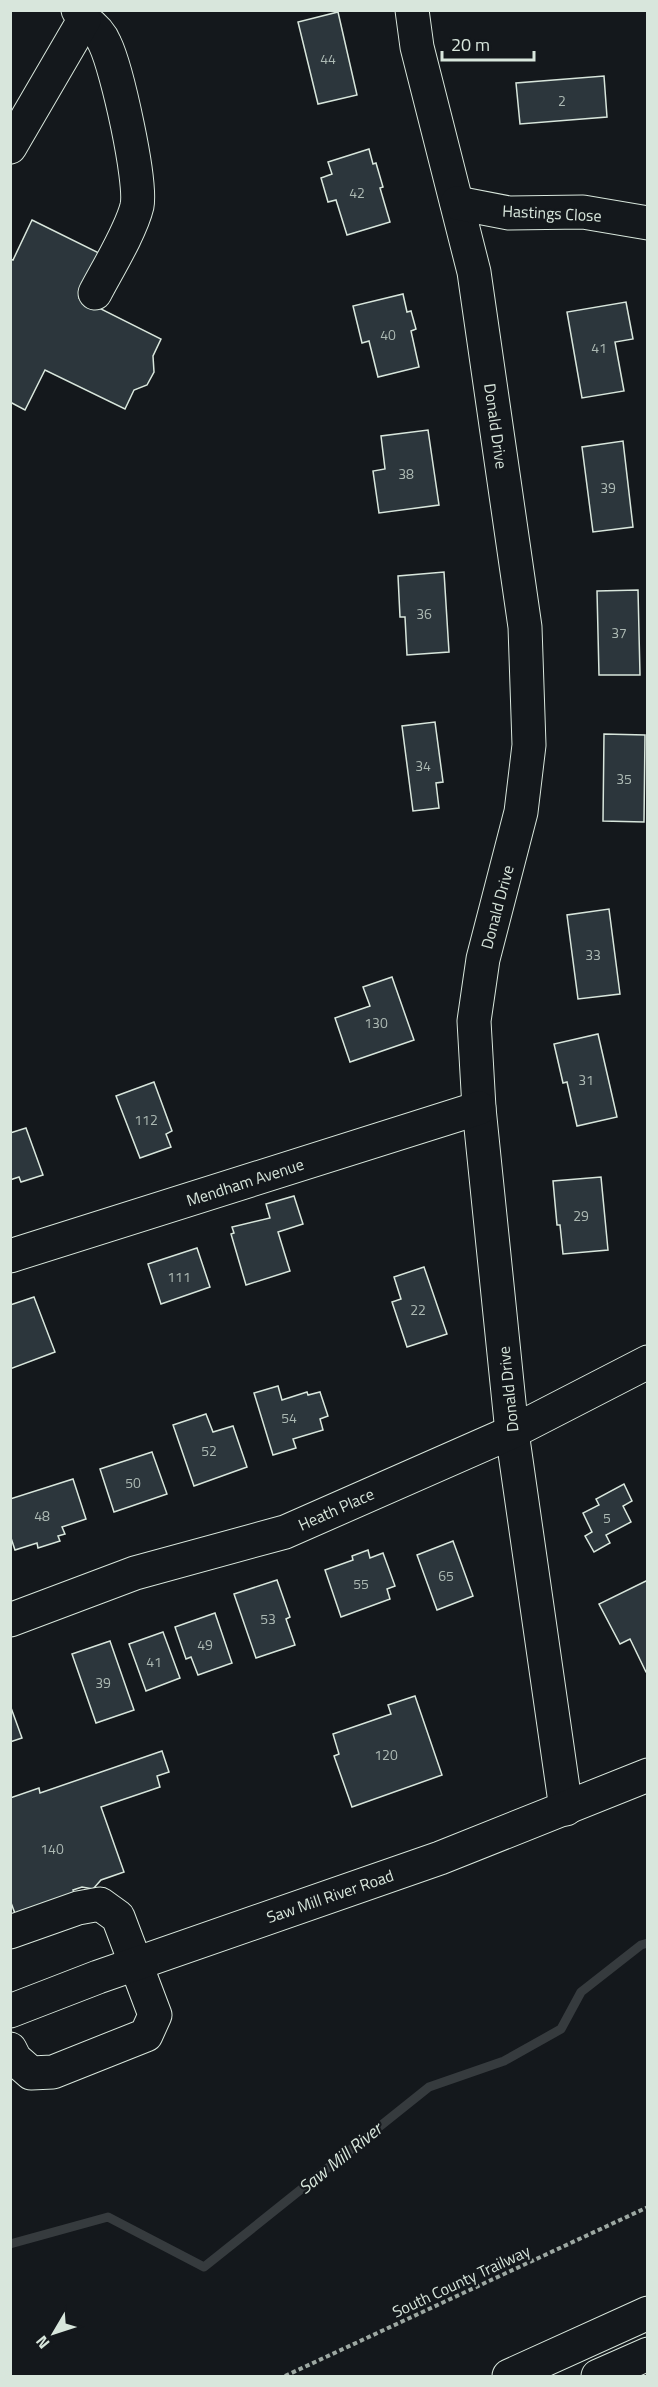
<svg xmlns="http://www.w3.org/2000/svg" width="658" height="2387" font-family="'Titillium Web',sans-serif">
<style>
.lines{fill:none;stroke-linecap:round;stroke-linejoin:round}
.stream{stroke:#363b3e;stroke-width:9}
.building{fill:#2c363c;stroke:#d8e6dc;stroke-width:1.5}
.minor-casing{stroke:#d8e6dc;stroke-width:35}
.major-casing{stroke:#d8e6dc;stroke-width:35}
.highway-casing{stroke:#d8e6dc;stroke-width:35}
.path{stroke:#9da8a2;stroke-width:4;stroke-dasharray:4.5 3;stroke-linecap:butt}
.minor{stroke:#14181c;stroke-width:33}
.major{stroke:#14181c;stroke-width:33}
.highway{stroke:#14181c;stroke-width:33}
.labels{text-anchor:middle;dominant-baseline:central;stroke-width:4.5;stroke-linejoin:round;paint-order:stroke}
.number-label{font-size:14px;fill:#adbab4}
.street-label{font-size:16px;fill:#d8e6dc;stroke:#14181c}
.water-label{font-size:18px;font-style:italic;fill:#d8e6dc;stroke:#14181c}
</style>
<rect width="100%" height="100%" fill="#14181c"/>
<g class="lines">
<!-- stream -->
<path class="stream" d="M10 2244 108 2217 204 2267 429 2087 504 2061 561 2029 581 1992 641 1945 648 1943"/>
</g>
<!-- building -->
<g class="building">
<path d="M338 12 357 95 318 104 298 22Z"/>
<path d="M604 76 607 117 520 124 516 83Z"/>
<path d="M369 149 373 164 376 163 383 187 380 188 390 222 347 235 336 200 328 202 321 178 332 174 328 162Z"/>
<path d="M32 220 101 254 79 298 161 339 153 356 154 372 147 385 134 390 125 409 45 370 25 410 10 402V259L13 260Z"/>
<path d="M403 294 407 312 411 311 416 329 411 331 419 367 378 377 369 341 362 343 353 306Z"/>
<path d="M626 302 633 339 615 342 624 391 582 398 567 312Z"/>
<path d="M428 430 439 505 379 513 373 471 385 469 381 436Z"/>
<path d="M623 441 633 527 593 532 582 447Z"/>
<path d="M444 572 449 652 407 655 405 617H400L398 576Z"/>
<path d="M638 590 640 675H599L597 591Z"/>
<path d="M435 722 443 782 436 783 439 808 413 811 402 726Z"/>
<path d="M604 734 645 735 644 822 603 821Z"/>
<path d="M609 909 620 994 578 999 567 915Z"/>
<path d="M392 977 414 1040 350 1062 335 1018 370 1006 363 987Z"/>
<path d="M598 1034 617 1117 577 1126 567 1082 563 1083 554 1044Z"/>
<path d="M154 1082 172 1131 166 1134 171 1147 140 1158 116 1096Z"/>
<path d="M26 1128 43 1175 21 1182 19 1177 10 1180V1133Z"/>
<path d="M601 1177 608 1250 563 1254 560 1225H557L553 1181Z"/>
<path d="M294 1196 303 1224 278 1232 290 1271 246 1285 231 1234 234 1233 232 1227 270 1218 266 1204Z"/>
<path d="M197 1248 210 1287 161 1304 148 1264Z"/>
<path d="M424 1267 447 1334 407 1347 392 1302 401 1299 394 1277Z"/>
<path d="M34 1297 55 1352 10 1369V1305Z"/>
<path d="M278 1386 282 1400 307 1392 308 1395 320 1392 328 1416 320 1419 323 1430 293 1439 296 1448 273 1455 254 1393Z"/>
<path d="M206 1414 213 1432 233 1426 247 1467 194 1486 173 1425Z"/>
<path d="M152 1452 167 1494 114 1512 100 1469Z"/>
<path d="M73 1479 86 1519 62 1527 65 1534 58 1536 60 1541 38 1548 37 1543 15 1550 10 1535V1499Z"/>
<path d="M624 1484 632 1501 623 1506 631 1522 606 1535 610 1543 594 1552 585 1536 592 1532 583 1513 599 1505 596 1499Z"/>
<path d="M453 1541 473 1596 437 1610 417 1555Z"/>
<path d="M368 1550 370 1558 383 1553 395 1586 387 1589 390 1599 341 1617 325 1570 353 1560 352 1556Z"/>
<path d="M277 1580 290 1617 286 1619 295 1645 256 1658 234 1594Z"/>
<path d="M648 1580V1672H646L630 1639 620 1644 599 1604Z"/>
<path d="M215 1613 232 1663 198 1675 191 1657 186 1659 175 1627Z"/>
<path d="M163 1632 180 1678 146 1691 129 1644Z"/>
<path d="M110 1641 134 1710 96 1723 72 1654Z"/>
<path d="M415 1696 442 1775 352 1807 334 1756 339 1754 333 1734 391 1714 388 1705Z"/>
<path d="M10 1705 22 1738 10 1742Z"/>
<path d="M162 1751 169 1772 157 1776 160 1787 101 1807 124 1872 101 1880 93 1889 82 1887 73 1890 83 1917 24 1938 10 1900V1798L39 1788 40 1793Z"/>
</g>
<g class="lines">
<!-- minor casing -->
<g class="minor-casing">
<g id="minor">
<path d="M412 10 417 47 474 272 525 627 529 745 521 812 483 959 474 1021 479 1108 512 1432 566 1809"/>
<path d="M84 20C93 26 101 34 105 44 117 69 142 181 137 206 131 231 107 270 95 293"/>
<path d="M10 147 84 20 78 10"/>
<path d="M457 203 509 213 583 212 648 223"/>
<path d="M10 1256 479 1108"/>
<path d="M10 1620 135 1573 285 1532 512 1432 648 1362"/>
<path d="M10 1932 78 1908 100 1904 118 1917 155 2015 146 2035 53 2072 31 2073 15 2059 10 2049"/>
</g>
</g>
<!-- major casing -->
<g class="major-casing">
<path id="major" d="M10 2011 98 1977 440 1858 648 1775"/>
</g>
<!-- highway casing -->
<g class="highway-casing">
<g id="highway">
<path d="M509 2376 648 2313"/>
<path d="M598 2376 648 2354"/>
</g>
</g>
<!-- path -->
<path class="path" d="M285 2376 648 2207"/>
<!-- minor -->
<use href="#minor" class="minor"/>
<!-- major -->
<use href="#major" class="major"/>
<!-- highway -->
<use href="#highway" class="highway"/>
</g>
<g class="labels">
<!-- number labels -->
<g class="number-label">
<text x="328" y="58">44</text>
<text x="562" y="100">2</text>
<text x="357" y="192">42</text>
<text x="388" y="334">40</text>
<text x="599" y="347">41</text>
<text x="406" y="473">38</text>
<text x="608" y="487">39</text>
<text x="424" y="613">36</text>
<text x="619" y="632">37</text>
<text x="423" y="765">34</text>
<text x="624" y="778">35</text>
<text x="593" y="954">33</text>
<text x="376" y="1022">130</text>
<text x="586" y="1079">31</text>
<text x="146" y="1119">112</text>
<text x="581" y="1215">29</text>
<text x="179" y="1276">111</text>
<text x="418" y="1309">22</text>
<text x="289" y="1417">54</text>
<text x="209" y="1450">52</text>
<text x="133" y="1482">50</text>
<text x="42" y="1515">48</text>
<text x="607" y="1517">5</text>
<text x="446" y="1575">65</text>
<text x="361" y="1583">55</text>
<text x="268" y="1618">53</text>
<text x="205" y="1644">49</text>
<text x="154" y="1661">41</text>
<text x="103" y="1682">39</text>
<text x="386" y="1754">120</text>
<text x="52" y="1848">140</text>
</g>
<!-- street labels -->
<g class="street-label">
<text transform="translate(552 213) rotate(3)">Hastings Close</text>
<text transform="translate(496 426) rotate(82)">Donald Drive</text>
<text transform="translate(497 907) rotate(-75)">Donald Drive</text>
<text transform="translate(245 1182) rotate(-18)">Mendham Avenue</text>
<text transform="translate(508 1389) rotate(-96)">Donald Drive</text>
<text transform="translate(336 1509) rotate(-24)">Heath Place</text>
<text transform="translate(330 1896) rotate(-19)">Saw Mill River Road</text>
<text transform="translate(461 2281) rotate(-25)">South County Trailway</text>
</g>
<!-- water labels -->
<g class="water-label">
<text transform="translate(340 2158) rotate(-39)">Saw Mill River</text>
</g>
</g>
<!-- border -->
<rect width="658" height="2387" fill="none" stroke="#d8e6dc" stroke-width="24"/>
<!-- north arrow -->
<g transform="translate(54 2333) rotate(231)" stroke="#14181c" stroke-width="4.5" paint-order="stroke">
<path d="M0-4.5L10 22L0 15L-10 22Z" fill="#d8e6dc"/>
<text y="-9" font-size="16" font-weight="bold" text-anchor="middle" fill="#d8e6dc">N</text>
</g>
<!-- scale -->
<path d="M442 51v9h92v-9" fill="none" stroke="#d8e6dc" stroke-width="3"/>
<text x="451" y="51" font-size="18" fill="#d8e6dc" stroke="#14181c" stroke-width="4.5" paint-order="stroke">20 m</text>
</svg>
